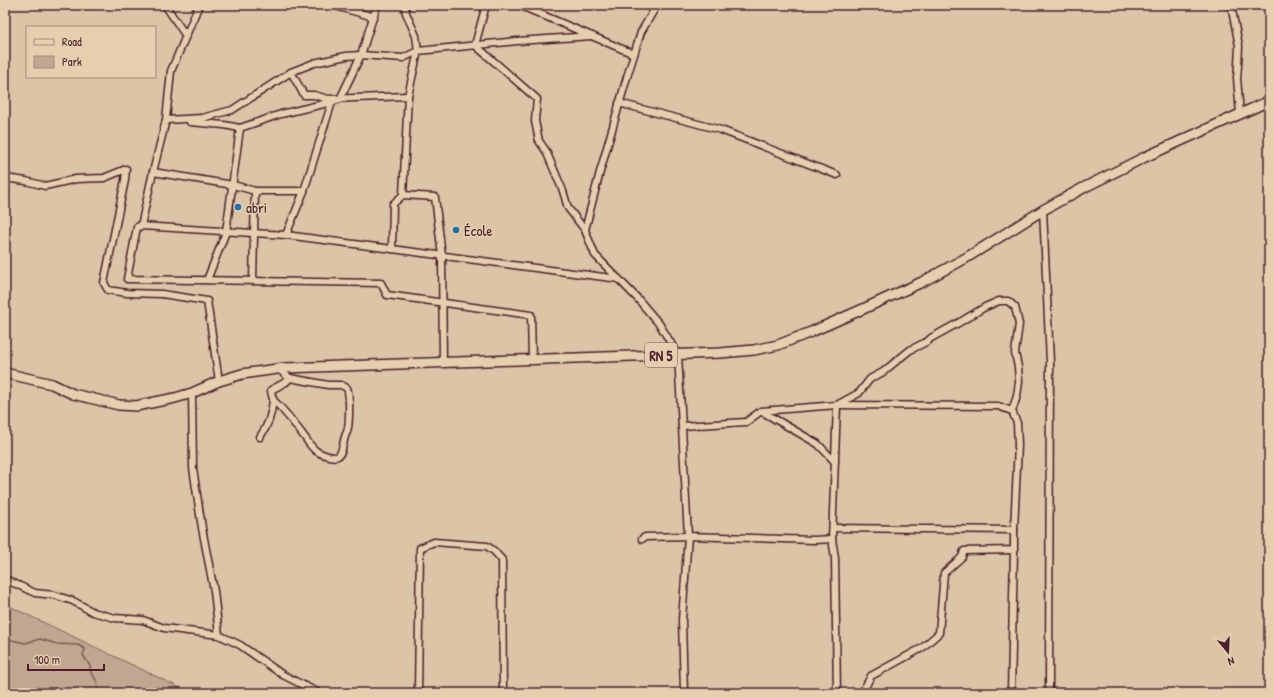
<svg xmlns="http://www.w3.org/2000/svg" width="1274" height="698" font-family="'Patrick Hand',sans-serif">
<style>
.green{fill:#c1a690;stroke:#86625e}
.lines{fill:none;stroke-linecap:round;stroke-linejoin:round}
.stream{stroke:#7c5856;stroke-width:1.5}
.minor-casing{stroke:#4a1f2b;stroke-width:9}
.primary-casing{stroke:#4a1f2b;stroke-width:12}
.minor{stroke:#e5cfaf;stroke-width:6}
.primary{stroke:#e5cfaf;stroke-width:9}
.poi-dot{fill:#1f6fb2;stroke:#e5cfaf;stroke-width:1.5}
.labels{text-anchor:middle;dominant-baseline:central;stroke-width:3;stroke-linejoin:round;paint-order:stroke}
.shield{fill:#e5cfaf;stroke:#785453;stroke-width:1}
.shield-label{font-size:14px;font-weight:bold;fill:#4a1f2b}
.poi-label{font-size:15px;fill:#4a1f2b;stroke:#e5cfaf;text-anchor:start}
</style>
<rect width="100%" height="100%" fill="#dcc4a7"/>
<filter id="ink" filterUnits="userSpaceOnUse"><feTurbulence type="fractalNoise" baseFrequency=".025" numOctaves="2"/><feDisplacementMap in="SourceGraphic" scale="8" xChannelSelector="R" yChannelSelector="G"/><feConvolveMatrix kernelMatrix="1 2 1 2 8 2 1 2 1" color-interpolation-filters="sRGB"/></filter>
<g filter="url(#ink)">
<!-- green -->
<path class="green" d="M5 604 191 693H5Z"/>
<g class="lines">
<!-- stream -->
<g class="stream">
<path d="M5 640 7 639 25 643 40 639 57 644 78 645 85 649 83 655 90 666 91 673 97 681 98 691 100 693"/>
<path d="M113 693 116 690 124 693"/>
</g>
<!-- minor casing -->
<g class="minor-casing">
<g id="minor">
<path d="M165 5 186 36"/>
<path d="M199 5 171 71 166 120 153 172 141 226 137 227 127 279 381 283 387 295 531 315 532 360"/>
<path d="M332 5 374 17"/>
<path d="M486 5 475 45 537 99 535 121 539 141 546 151 563 191 568 208 585 230"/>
<path d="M519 5 634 54"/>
<path d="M657 5 641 32 627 77 600 172 585 230 595 255 638 299 660 325 678 355 688 536 682 620 684 693"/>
<path d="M1231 5 1239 46 1238 65 1237 78 1240 114"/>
<path d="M291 72 304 95H314L328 99 408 96"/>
<path d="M619 103 721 130 837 175"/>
<path d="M166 120 202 118 232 110 291 72 314 63 346 56 361 55 403 58 418 51 517 41 592 36"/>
<path d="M190 122 224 125 240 128 281 114 332 102"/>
<path d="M153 172 233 185 255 191H304"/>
<path d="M5 178 26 181 45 186 76 179 104 178 126 169 125 180 104 283 108 290 127 293 162 294 207 301 219 381"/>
<path d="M403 195 435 197 442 256 443 363"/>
<path d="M1043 210 1050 362 1049 693"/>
<path d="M141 226 286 235 619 279"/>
<path d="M286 235 304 191 332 102 340 99 361 55 377 5"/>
<path d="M392 249 393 204 403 195 408 96 418 51 416 36 406 13 405 5"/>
<path d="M207 280 226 232 240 128"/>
<path d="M253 281 255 191"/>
<path d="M192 393 193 468 202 528 214 591 219 635"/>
<path d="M273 400C284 410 294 423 303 435 307 440 310 446 315 450 318 453 333 459 338 456 343 453 343 440 346 434 350 428 350 395 347 388L341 385H328L290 378"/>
<path d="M837 405 998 406 1012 411 1017 423 1018 445 1014 530V550L964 551 962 557 944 573 939 633 922 648 871 676 862 693"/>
<path d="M837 405 859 393 870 379 883 372 910 350 928 341 931 338 960 322 985 307 999 301H1008L1015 307 1019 324 1015 353 1018 367 1019 382 1017 396 1012 411"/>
<path d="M761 411 818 444 835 462"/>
<path d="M682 426 746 422 761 411 837 405 832 539 835 558 837 693"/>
<path d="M260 437C268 426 272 413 273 400 273 397 271 394 271 390L286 382 290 378 278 369"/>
<path d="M833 528 1014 530"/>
<path d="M642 539 645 537 688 536 815 540 832 539"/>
<path d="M5 579 35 593 54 595 73 601 93 612 115 618 143 620 164 628 219 635 240 645 283 675 319 693"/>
<path d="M418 693 420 548 434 542 487 546 494 551 502 560 503 693"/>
<path d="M1011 693 1014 550"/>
</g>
</g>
<!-- primary casing -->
<g class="primary-casing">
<path id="primary" d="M5 373 52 384 73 394 119 405 136 406 175 398 192 393 219 381 242 374 284 368 720 353 754 350 778 345 811 332 863 309 922 282 966 258 1043 210 1085 187 1145 157 1269 101"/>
</g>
<!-- minor -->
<use href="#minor" class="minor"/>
<!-- primary -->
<use href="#primary" class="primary"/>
</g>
</g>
<!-- markers -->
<g class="poi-dot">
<circle cx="238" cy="207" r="4"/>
<circle cx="456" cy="230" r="4"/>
</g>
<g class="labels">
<!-- shield labels -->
<rect class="shield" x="645" y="343" width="32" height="24" rx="3"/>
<g class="shield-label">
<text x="661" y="355">RN 5</text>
</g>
<!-- poi labels -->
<g class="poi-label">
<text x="246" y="207">abri</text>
<text x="464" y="230">École</text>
</g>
</g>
<!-- margin -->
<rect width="1274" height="698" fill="none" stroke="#e5cfaf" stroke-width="20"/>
<rect x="10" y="10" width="1254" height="678" fill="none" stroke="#4a1f2b" stroke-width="1.5" filter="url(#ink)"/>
<!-- legend -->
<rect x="26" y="26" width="130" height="52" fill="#e5cfaf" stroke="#a7897a"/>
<rect x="34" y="39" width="20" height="6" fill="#e5cfaf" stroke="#a7897a"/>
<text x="62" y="46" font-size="12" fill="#4a1f2b">Road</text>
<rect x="34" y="56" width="20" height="12" fill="#c1a690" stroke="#a7897a"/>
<text x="62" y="66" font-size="12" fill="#4a1f2b">Park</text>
<!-- north arrow -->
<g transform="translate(1228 652) rotate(161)" stroke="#e5cfaf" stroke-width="3" paint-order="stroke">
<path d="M0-3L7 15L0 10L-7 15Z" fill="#4a1f2b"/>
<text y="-6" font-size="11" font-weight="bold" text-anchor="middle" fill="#4a1f2b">N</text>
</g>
<!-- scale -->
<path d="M28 664v6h76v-6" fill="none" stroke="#4a1f2b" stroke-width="2"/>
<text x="34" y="664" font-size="12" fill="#4a1f2b" stroke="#e5cfaf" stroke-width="3" paint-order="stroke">100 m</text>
</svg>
